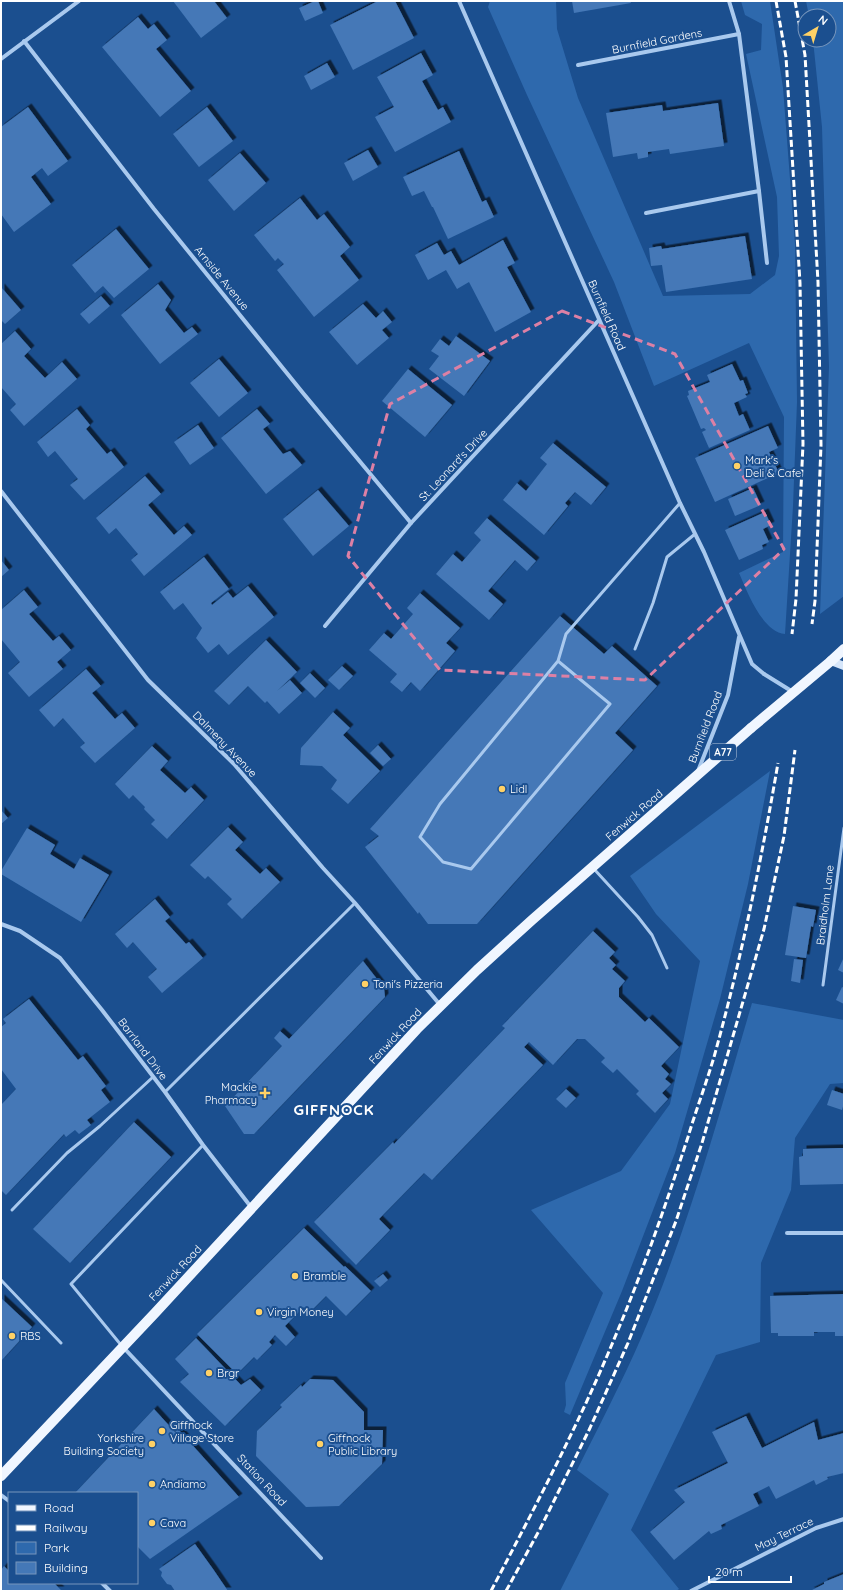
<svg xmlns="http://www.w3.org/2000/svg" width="845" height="1592" font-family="Quicksand,sans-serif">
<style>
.green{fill:#2e69ad}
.building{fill:#4478b7;filter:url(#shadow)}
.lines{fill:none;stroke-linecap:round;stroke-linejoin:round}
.lane{stroke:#a9c9ee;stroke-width:3}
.street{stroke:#a9c9ee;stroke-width:4}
.secondary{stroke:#d6e6fa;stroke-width:8}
.primary{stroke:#f0f6ff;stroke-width:10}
.rail{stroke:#fff;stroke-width:3;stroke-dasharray:7 3;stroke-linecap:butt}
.street-bridge{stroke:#a9c9ee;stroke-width:4}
.primary-bridge{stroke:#f0f6ff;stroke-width:10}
.marked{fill:none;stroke:#dd80a5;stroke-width:3;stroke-dasharray:8 5;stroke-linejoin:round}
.poi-dot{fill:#ffd166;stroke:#1b4f8f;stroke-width:1.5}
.labels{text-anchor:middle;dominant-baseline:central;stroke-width:4;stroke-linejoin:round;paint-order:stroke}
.shield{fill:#1b4f8f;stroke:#bbcadd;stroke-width:1}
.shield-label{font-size:10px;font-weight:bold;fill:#fff}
.street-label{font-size:11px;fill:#fff;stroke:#1b4f8f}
.poi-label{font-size:11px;fill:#fff;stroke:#1b4f8f;text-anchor:start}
.district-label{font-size:15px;font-weight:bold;letter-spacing:1px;fill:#fff;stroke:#1b4f8f}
</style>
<defs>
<filter id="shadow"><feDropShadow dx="3.5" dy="-3.5" stdDeviation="0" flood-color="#0009"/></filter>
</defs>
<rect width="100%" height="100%" fill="#1b4f8f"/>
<!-- green -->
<g class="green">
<path d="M490 1H556L557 29 578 98 663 296 750 294 775 275 779 256 777 197 746 54 761 50 762 24 745 15 741 1H770L783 88 795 244 797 402 793 506 785 634C762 632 747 591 739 573L783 552 784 417 749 343 654 386 614 282 527 95 488 7Z"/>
<path d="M806 1H844V596L820 614 829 367 822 127 813 40H829V16H809Z"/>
<path d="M770 771 748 884 720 999 675 1153 622 1291 570 1415 564 1412 566 1405 565 1383 603 1293 531 1210 621 1171 670 1104 700 961 656 914 630 876Z"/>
<path d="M752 1003 844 1020V1083L830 1084 795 1138 791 1190 761 1263 760 1342 716 1355 631 1530 679 1589 676 1591H560L609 1494 577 1470C599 1426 622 1382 642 1336 688 1229 719 1115 752 1003Z"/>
</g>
<!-- building -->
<g class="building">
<path d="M173 1H214L227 18 201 38Z"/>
<path d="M315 1H318L323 13 305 21 299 8Z"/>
<path d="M378 1H395L414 38 353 70 330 25Z"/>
<path d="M572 1H630L631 3 574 13Z"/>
<path d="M138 17 148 29 154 24 167 40 156 49 191 91 160 117 102 47Z"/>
<path d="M421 53 433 75 422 81 438 110 443 107 451 122 395 152 375 117 394 107 377 77Z"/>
<path d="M327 63 335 77 311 90 304 76Z"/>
<path d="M718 103 724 146 670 154 669 149 648 152V157L638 159 637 153 613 157 606 113 662 105 663 111Z"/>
<path d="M28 107 68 161 48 176 42 168 31 177 51 204 14 232 1 214V127Z"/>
<path d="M207 107 233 141 199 167 173 134Z"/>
<path d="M368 150 378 167 353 181 344 163Z"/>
<path d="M459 151 482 202 486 200 494 217 448 239 433 207H432L424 191 412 196 403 177Z"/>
<path d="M240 153 266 183 234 211 208 180Z"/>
<path d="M300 198 317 220 324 214 350 247 340 256 359 280 314 317 277 270 284 264 278 258 275 261 254 235Z"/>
<path d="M116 229 149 269 114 298 103 286 95 293 72 265Z"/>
<path d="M745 236 752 279 666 292 662 265 651 266 649 248 661 246 662 249Z"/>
<path d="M503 240 515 263 507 267 531 312 495 332 469 282 457 289 446 270 428 280 415 255 437 243 444 255 451 251 459 265Z"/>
<path d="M158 284 171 300 165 310 184 333 192 327 198 334 160 364 121 315Z"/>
<path d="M1 287 21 310 5 324 1 320Z"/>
<path d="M101 296 110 306 89 324 80 314Z"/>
<path d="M363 304 376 318 383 311 392 322 382 330 389 338 357 365 329 332Z"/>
<path d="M15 331 31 349 24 356 45 378 62 362 77 379 24 426 10 410 16 404 1 387V344Z"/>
<path d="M456 336 490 361 464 396 429 369 439 356 431 351 440 339 449 346Z"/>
<path d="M219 359 248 393 219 417 190 383Z"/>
<path d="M732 364 740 381 743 380 748 393 745 394 747 397 734 403 739 416 743 414 750 430 709 448 702 432 706 430 704 428 701 429 687 396 689 395 688 391 710 382 707 375Z"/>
<path d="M408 369 452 405 425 437 382 401Z"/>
<path d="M77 409 90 425 86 429 107 454 111 451 124 467 84 500 70 485 78 479 55 451 48 457 37 442Z"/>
<path d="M257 409 270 424 263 429 283 454 290 451 302 465 266 494 221 438Z"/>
<path d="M198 425 214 448 190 465 174 442Z"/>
<path d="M768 426 778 448 769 452 779 473 715 502 695 458Z"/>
<path d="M553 443 606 487 591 505 575 492 565 503 568 506 544 535 503 500 517 483 526 491 547 464 540 458Z"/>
<path d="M145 476 161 494 148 505 174 535 184 526 192 535 144 576 131 560 138 554 116 528 109 534 96 518Z"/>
<path d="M753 488 761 505 735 516 728 499Z"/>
<path d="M318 490 349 526 313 556 283 519Z"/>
<path d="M765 512 771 525 763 529 769 542 762 545 763 549 739 560 725 530Z"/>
<path d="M487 518 536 561 527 571 515 560 488 591 503 604 489 620 436 574 453 554 462 562 481 540 474 533Z"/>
<path d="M204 557 229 589 211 603 212 605 228 592 233 598 248 586 274 617 228 655 219 644 208 653 196 638 202 628 183 603 174 610 160 592Z"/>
<path d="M1 560 9 570 1 577Z"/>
<path d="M24 590 38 607 29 614 53 641 59 636 71 650 57 662 63 669 29 697 8 673 20 662 1 639V610Z"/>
<path d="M420 593 460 628 446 643 455 651 420 691 411 682 402 692 390 682 397 674 369 650 384 633 391 639 413 614 407 608Z"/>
<path d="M560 616 604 654 612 646 657 686 615 733 633 750 477 924H428L419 912 418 914 365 847 379 836 370 829Z"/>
<path d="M266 640 297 672 277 691 290 680 302 693 279 714 267 701 265 703 248 686 229 705 214 691Z"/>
<path d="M342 666 353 676 339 690 328 680Z"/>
<path d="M86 669 101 686 92 693 115 719 122 713 135 728 95 763 80 747 85 743 63 718 54 727 39 710Z"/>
<path d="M310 673 325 688 315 698 300 683Z"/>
<path d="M333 712 350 728 343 735 380 771 348 804 331 789 337 780 322 766 300 765 301 748Z"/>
<path d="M378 745 391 759 383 766 370 753Z"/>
<path d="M152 746 168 761 160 770 185 793 191 787 204 800 167 839 151 824 155 820 144 809 145 807 133 795 129 799 115 784Z"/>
<path d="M1 810 8 818 1 824Z"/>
<path d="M228 827 243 842 235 850 260 874 266 868 280 882 242 919 227 904 232 899 208 876 205 879 190 865Z"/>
<path d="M27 828 55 845 50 854 74 869 80 858 109 875 81 922 1 874V871Z"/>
<path d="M155 899 170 917 165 921 186 944 189 942 203 958 162 993 148 977 157 969 133 942 127 948 115 934Z"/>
<path d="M793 906 816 910 813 927 811 926 806 958 785 955Z"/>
<path d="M593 931 615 952 609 958 616 965 612 969 625 981 619 988V997L645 1022 649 1018 679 1047 661 1066 669 1074 665 1079 671 1084 662 1093 668 1099 655 1113 636 1094 639 1091 617 1069 613 1073 601 1062 605 1058 585 1039H577L553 1065 529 1042 524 1047 543 1065 432 1180 424 1173 379 1219 390 1230 356 1265 314 1222 393 1142 394 1144 505 1028 502 1026Z"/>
<path d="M844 957V973L838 970Z"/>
<path d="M794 959 803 960 800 983 791 981Z"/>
<path d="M363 961 384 988 385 997 254 1134H244L225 1106 282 1046 274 1038 280 1031 289 1039Z"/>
<path d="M842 987 844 988V1004L836 1000Z"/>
<path d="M29 999 78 1060 83 1056 106 1086 101 1090 110 1102 87 1120 91 1125 79 1134 75 1130 66 1137 64 1134 6 1195 1 1190V1105L16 1089 1 1069V1027L6 1023 3 1019Z"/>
<path d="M566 1089 576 1098 566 1108 556 1099Z"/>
<path d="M832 1090 844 1094V1103L842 1110 827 1105Z"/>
<path d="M134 1122 171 1157 70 1263 33 1229Z"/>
<path d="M840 1148H844V1184L800 1185 799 1157 803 1156V1149Z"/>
<path d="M304 1228 344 1267 345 1266 371 1291 346 1316 326 1296 309 1313 304 1307 285 1326 295 1337 286 1346 275 1335 269 1342 272 1345 257 1360 254 1357 237 1374 197 1334Z"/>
<path d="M383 1274 388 1280 380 1287 374 1281Z"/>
<path d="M844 1294V1336H835V1332H814V1336H778V1333H771L770 1296Z"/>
<path d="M1 1298 32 1327 1 1361Z"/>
<path d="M196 1338 241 1385 250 1379 261 1390 225 1426 180 1382 189 1374 175 1359Z"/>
<path d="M310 1379 333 1380 364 1412V1430H383L382 1464 339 1506 306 1507 256 1456 257 1431 282 1407 280 1405 301 1385 302 1387Z"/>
<path d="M154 1409 175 1432 178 1429 239 1497 150 1559 137 1546V1493H75Z"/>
<path d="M746 1416 762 1448 814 1422 818 1440 844 1433V1473L827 1477 828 1479 816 1485 814 1480 776 1499 769 1486 753 1494 759 1506 721 1525 722 1529 711 1534 709 1531 674 1560 650 1532 685 1502 674 1490 728 1463 712 1432Z"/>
<path d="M195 1544 213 1569 228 1591H175L171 1585 167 1584 161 1576 162 1572 159 1569Z"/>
<path d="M4 1566 9 1571V1583H56L55 1584 61 1590 1 1591V1570Z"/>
<path d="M844 1574V1591H810L824 1584V1582Z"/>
</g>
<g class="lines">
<!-- lane -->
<g class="lane">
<path d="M635 649 653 603 667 557 695 534"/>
<path d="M558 661 610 704 471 869 443 862 420 837 440 804 558 661 566 634 680 503"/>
<path d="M594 869 638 917 652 935 667 968"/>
<path d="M823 985 844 828"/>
<path d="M165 1092 355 903"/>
<path d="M12 1210 67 1153 100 1126 153 1077"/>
<path d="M1 1280 61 1343"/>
<path d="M121 1345 71 1284 203 1145"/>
</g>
<!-- street -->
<g class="street">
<path d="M459 1 680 503 704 552 752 664 764 674"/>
<path d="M729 1 739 34 759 191 767 263"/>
<path d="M24 41 154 209 303 393 411 523"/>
<path d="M1 59 79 1"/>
<path d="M578 65 739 34"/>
<path d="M646 213 759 191"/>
<path d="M1 491 148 680 234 764 323 868 355 903 441 1006"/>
<path d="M325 626 411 523 599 320"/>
<path d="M698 771 728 695 739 637"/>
<path d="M1 924 20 931 60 958 102 1010 165 1092 203 1145 251 1207"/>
<path d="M787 1233H844"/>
<path d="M123 1347 321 1558"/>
<path d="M1 1495 9 1501"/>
<path d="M102 1583 110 1591"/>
<path d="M691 1591 816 1528 844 1519"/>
</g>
<!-- secondary -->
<path class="secondary" d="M831 661 844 666"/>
<!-- primary -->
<g class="primary">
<path d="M831 661 844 649"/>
<path d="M1 1476 155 1313 417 1029 477 970 532 920 751 728"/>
</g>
<!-- rail -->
<g class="rail">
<path d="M776 1 786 57 800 283 803 444 796 599 792 634"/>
<path d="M795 1 805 55 818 282 821 445 815 601 812 624"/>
<path d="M491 1591C535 1507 579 1424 615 1337 643 1271 666 1204 688 1137 696 1110 706 1084 714 1057 741 960 761 862 778 763"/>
<path d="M506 1591 540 1529 590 1428 628 1343 676 1221 702 1143 764 929 784 836 795 750"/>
</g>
<!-- street-bridge -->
<path class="street-bridge" d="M764 674 793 692"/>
<!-- primary-bridge -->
<path class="primary-bridge" d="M751 728 831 661"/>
</g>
<!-- marked area -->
<path class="marked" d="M562 311 675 354 784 549 645 680 440 670 348 556 390 404Z"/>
<!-- markers -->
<g class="poi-dot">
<circle cx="737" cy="466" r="4"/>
<circle cx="502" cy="789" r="4"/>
<circle cx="365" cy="984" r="4"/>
<path d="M263 1087h4v4h4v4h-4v4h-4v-4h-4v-4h4z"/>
<circle cx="295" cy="1276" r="4"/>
<circle cx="259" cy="1312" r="4"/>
<circle cx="12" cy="1336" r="4"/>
<circle cx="209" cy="1373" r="4"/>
<circle cx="162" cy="1431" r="4"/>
<circle cx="152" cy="1444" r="4"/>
<circle cx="320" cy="1444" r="4"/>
<circle cx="152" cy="1484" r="4"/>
<circle cx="152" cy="1523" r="4"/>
</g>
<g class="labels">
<!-- shield labels -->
<rect class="shield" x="710" y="744" width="26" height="16" rx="3"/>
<g class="shield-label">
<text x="723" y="752">A77</text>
</g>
<!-- street labels -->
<g class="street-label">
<text transform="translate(657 41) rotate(-11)">Burnfield Gardens</text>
<text transform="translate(222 278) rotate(51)">Arnside Avenue</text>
<text transform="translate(607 315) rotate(66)">Burnfield Road</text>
<text transform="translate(453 465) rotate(-47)">St. Leonard's Drive</text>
<text transform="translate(705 727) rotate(-69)">Burnfield Road</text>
<text transform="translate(225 744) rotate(46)">Dalmeny Avenue</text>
<text transform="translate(634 815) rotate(-41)">Fenwick Road</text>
<text transform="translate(825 905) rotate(-83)">Braidholm Lane</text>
<text transform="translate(395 1036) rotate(-47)">Fenwick Road</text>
<text transform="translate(143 1049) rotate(53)">Barrland Drive</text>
<text transform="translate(175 1273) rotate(-47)">Fenwick Road</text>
<text transform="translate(262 1480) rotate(47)">Station Road</text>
<text transform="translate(784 1534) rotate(-26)">May Terrace</text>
</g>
<!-- poi labels -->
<g class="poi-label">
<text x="745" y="460">Mark's<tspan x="745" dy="13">Deli &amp; Cafe</tspan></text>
<text x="510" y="789">Lidl</text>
<text x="373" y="984">Toni's Pizzeria</text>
<text x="257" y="1087" text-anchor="end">Mackie<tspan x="257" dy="13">Pharmacy</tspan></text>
<text x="303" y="1276">Bramble</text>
<text x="267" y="1312">Virgin Money</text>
<text x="20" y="1336">RBS</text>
<text x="217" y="1373">Brgr</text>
<text x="170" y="1425">Giffnock<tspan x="170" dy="13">Village Store</tspan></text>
<text x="144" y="1438" text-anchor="end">Yorkshire<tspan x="144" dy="13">Building Society</tspan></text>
<text x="328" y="1438">Giffnock<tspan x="328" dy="13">Public Library</tspan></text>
<text x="160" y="1484">Andiamo</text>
<text x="160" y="1523">Cava</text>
</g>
<!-- district labels -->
<g class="district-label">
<text x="334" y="1109">GIFFNOCK</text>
</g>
</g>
<!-- border -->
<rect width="845" height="1592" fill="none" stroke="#ffffff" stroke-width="4"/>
<!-- legend -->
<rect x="8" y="1492" width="130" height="92" fill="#1b4f8f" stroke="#7695bc"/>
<rect x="16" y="1505" width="20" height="6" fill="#f0f6ff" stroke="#7695bc"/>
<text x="44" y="1512" font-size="12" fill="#ffffff">Road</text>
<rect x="16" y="1525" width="20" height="6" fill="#ffffff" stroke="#7695bc"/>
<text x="44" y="1532" font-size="12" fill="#ffffff">Railway</text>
<rect x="16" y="1542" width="20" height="12" fill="#2e69ad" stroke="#7695bc"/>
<text x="44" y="1552" font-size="12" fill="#ffffff">Park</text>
<rect x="16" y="1562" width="20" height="12" fill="#4478b7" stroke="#7695bc"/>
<text x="44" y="1572" font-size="12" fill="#ffffff">Building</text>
<!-- north arrow -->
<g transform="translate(817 28) rotate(38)"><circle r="19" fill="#1b4f8f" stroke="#7695bc"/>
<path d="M0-3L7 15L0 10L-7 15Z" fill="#ffd166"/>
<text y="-6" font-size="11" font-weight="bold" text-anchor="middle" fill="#ffffff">N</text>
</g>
<!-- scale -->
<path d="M709 1576v6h82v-6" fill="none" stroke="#ffffff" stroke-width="2"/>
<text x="715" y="1576" font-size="12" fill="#ffffff" stroke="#1b4f8f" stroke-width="3" paint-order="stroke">20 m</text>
</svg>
